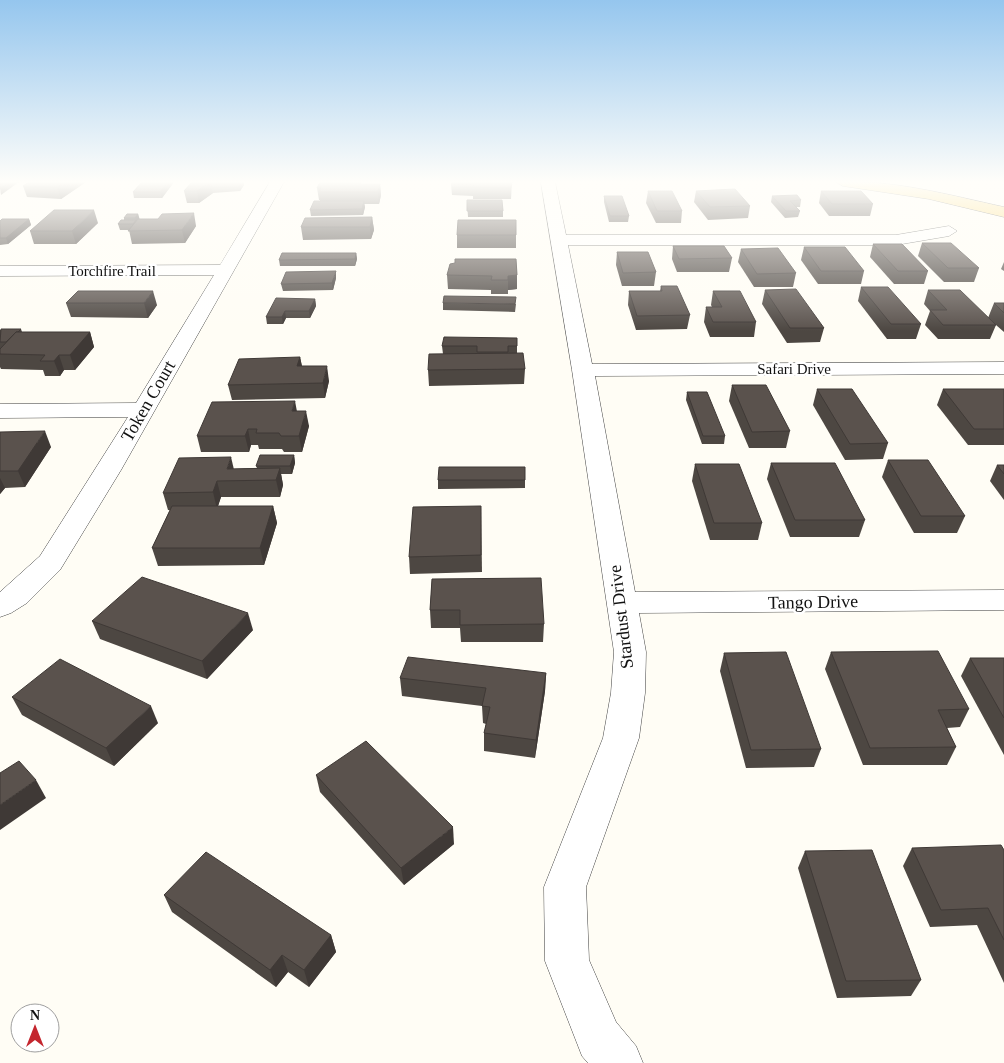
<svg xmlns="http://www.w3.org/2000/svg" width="1004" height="1063" font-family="Georgia,serif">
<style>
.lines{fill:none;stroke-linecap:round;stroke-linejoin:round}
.minor-casing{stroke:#444;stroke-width:1}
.primary-casing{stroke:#222;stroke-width:1}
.minor{fill:#fff;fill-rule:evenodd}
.primary{fill:#f9d66b;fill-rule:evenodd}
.wall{fill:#4d4742}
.shaded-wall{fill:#3f3936}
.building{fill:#5a524d;stroke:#3f3936}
.labels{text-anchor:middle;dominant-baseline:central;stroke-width:5;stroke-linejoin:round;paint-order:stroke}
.far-street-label{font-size:15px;fill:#111;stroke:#fff}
.street-label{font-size:18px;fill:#111;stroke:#fff}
</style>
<rect width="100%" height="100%" fill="#fffdf5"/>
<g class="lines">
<!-- minor casing -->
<g class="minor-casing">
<g id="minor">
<path d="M270 182H284L121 470 60 570 27 603 11 613 0 617V592L40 556 128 417 0 418V404L136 403 214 275 0 276V266L220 265Z"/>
<path d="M541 182H555L566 235H896L949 226 957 231 949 236 896 245H568L592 364 1004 362V374L595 376 635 592 1004 590V610L639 613 646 652 645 693 639 738 586 887 589 960 616 1022 636 1046 643 1063H588L582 1056 545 961 544 887 603 738 611 693 614 652 572 370Z"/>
</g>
</g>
<!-- primary casing -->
<g class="primary-casing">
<path id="primary" d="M836 182C892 179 949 195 1004 207V217L929 199 843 186Z"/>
</g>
<!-- minor -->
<use href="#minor" class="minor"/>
<!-- primary -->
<use href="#primary" class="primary"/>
</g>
<!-- wall -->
<g class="wall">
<path d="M29 182H86L61 199 27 197 23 186Z"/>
<path d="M142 182H174L162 198H134L133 192Z"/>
<path d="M192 182H244V185L240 191 213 193 199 203H187L184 191Z"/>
<path d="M512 182 511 199H473V196L452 195 451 184Z"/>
<path d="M361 184H380L381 195 379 204H364L365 207 363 215 311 216 310 210 320 201V200H319L317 188Z"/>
<path d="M648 191 682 211 681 223H656L646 203Z"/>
<path d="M696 191 750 206 748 218 708 220 694 202Z"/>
<path d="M821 191 873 204 870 216H829L819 203Z"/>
<path d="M604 196 629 216 628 222H609L604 202Z"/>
<path d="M772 196 801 200 800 207H795L800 211 798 217 785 218 771 202Z"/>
<path d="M467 200 503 211V217H468Z"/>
<path d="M138 214 139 219 196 226 185 243 132 244 129 230H120L118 224 124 220V218Z"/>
<path d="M372 217 374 230 371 239 303 240 301 227Z"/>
<path d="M29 219 31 225 8 244 0 245V221Z"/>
<path d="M98 223 76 244H34L30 231Z"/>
<rect x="457" y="235" width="59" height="13"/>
<path d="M922 243 979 268 974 282H944L918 256Z"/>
<path d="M873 244 928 271 924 284H894L870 257Z"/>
<path d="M673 246 732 258 729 272H677L672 259Z"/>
<path d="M804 247 864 271 861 284H818L801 260Z"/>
<path d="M741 249 796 273 793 287H754L738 262Z"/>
<path d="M617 252 656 272 654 286H622L616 265Z"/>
<path d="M356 253 357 259 355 266H280L279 260Z"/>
<path d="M516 259 517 289 508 290V294H491V290L448 289 447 275Z"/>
<path d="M1004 262V271L1001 269Z"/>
<path d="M336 278 333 290 283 291 281 284Z"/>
<path d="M661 286 690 315 687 329 636 330 628 305 629 291H660Z"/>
<path d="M861 287 921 324 916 339H887L858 301Z"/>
<path d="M765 290 824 328 820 342 787 343 762 304Z"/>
<path d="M928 290 996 325 990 339H938L925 325 930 311 924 304Z"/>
<path d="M78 291 157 305 148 318 71 317 66 303Z"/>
<path d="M713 291 756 322 754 337H710L704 322 706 307H712L711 305Z"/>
<path d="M315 299 316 306 310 318H286L283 324H267L266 317Z"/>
<path d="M443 303 516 304 515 312 443 310Z"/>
<path d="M994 303H1004V332L988 318Z"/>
<path d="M21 329 22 332H90L94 347 75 370H64L60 376H45L43 370 1 369 0 367V330Z"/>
<path d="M517 338V353L525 369 524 384 429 386 428 370 460 354H443L442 346Z"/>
<path d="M300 357 302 366 329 381 325 398 232 400 228 385Z"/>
<path d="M732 385 790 431 786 448H749L729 401Z"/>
<path d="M817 389 888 443 883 459 845 460 813 405Z"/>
<path d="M943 389H1004V445H968L937 405Z"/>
<path d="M687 392 725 436 724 444H702L686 400Z"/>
<path d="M297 411 309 426 302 452H284L282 449H259L258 445H251L249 452H201L197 436Z"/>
<path d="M0 432 51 447 25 487 5 488 0 494Z"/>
<path d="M294 455 295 463 292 474H281L283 485 280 497H221L218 506H273L277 523 264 565 158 566 152 548 170 510H168L163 493 234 469 257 468 256 466Z"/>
<path d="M888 460 965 516 957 533H914L882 477Z"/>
<path d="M771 463 865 520 859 537H790L767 479Z"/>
<path d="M695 464 762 523 758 540H710L692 481Z"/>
<path d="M997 465H1004V500L990 481Z"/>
<path d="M438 480H525V488L438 489Z"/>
<path d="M481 506 482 572 410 574 409 557Z"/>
<path d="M432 579 544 624 543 642H461L460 628H431L430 610Z"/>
<path d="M92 621 253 630 207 679 100 639Z"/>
<path d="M831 652 969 709 960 727 947 728 956 747 947 765H863L825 669Z"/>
<path d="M724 653 821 749 814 767 746 768 720 671Z"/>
<path d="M970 658H1004V755L961 676Z"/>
<path d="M546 673 545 691 535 758 484 751V733L486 724 483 723 482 706 402 696 400 678Z"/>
<path d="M12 697 158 723 114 766 22 715Z"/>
<path d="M316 775 454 844 404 885 320 792Z"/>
<path d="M912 848 1004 850V983L977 925 930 927 903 866Z"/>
<path d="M805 851 921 980 911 996 837 998 798 868Z"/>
<path d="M164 895 331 935 336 952 309 987 288 972 276 987 172 912Z"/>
</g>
<!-- shaded-wall -->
<g class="shaded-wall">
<path d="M9 182H19L1 195 0 188Z"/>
<path d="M65 182H86L61 199 57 187Z"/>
<path d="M168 182H174L162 198 160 192Z"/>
<path d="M210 182H211L213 193 199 203 197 191Z"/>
<path d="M238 182H244V185L240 191Z"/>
<path d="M380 184 381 195 379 204 378 192Z"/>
<path d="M364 201 365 207 363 215 362 209Z"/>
<path d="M94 210 98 223 76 244 72 231Z"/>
<path d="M194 213 196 226 185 243 182 230Z"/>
<path d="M138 214 140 220H136L135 218Z"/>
<path d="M372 217 374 230 371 239 370 227Z"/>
<path d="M29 219 31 225 8 244 6 238Z"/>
<path d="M356 253 357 259 355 266V259Z"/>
<path d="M336 271V278L333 290 332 283Z"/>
<path d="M517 275V289L508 290V294V276Z"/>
<path d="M153 291 157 305 148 318 144 303Z"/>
<path d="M315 299 316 306 310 318 309 311Z"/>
<path d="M285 311 286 318 283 324 282 317Z"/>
<path d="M90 332 94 347 75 370 70 355Z"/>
<path d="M59 355 64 370 60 376 54 361Z"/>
<path d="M300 357 303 372 297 366Z"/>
<path d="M327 366 329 381 325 398 323 383Z"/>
<path d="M295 401 298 417 292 411Z"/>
<path d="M306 411 309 426 302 452 299 436Z"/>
<path d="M248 429 251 445 249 452 245 436Z"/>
<path d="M45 431 51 447 25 487 18 471Z"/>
<path d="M294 455 295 463 292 474 290 466Z"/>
<path d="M231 457 235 474 227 469Z"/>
<path d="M280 468 283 485 280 497 276 480Z"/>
<path d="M0 478 5 488 0 494Z"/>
<path d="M217 481 221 497 217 509 213 492Z"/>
<path d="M273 506 277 523 264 565 260 548Z"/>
<path d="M248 613 253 630 207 679 202 661Z"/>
<path d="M546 673 545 691 535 758 536 740Z"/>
<path d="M151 706 158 723 114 766 106 748Z"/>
<path d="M36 780 46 798 0 830V805Z"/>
<path d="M453 827 454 844 404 885 401 868Z"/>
<path d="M331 935 336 952 309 987 304 970Z"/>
<path d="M282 955 288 972 276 987 270 970Z"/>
</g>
<!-- building -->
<g class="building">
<path d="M0 182H9L0 188Z"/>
<path d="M29 182H65L57 187 23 186Z"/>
<path d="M142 182H168L160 192H133Z"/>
<path d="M192 182H210L197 191H184Z"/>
<path d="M320 182H361L360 184H380L378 192H319L321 188H317Z"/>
<path d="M452 182H512L511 188 473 187 474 184H451Z"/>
<path d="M735 189 750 206 710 207 696 191Z"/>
<path d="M648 191H672L682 211H657Z"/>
<path d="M821 191H861L873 204H832Z"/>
<path d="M797 195 801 200 790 201 800 211H786L772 196Z"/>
<path d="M604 196H622L629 216H610Z"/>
<path d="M467 200H502L503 211H467Z"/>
<path d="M314 201H364L362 209 310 210Z"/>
<path d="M54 210H94L72 231H30Z"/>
<path d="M194 213 182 230 128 231 138 219H158L162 214Z"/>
<path d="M127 214H138L135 218H124Z"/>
<path d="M372 217 370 227H301L305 218Z"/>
<path d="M2 219H29L6 238H0V221Z"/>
<path d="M121 220H136L133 224H118Z"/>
<path d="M458 220H516V235H457Z"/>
<path d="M922 243H951L979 268H948Z"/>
<path d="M873 244H902L928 271H898Z"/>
<path d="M673 246H724L732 258 679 259Z"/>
<path d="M804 247H845L864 271H821Z"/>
<path d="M778 248 796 273 757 274 741 249Z"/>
<path d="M617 252H648L656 272 623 273Z"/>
<path d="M282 253H356L355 259 279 260Z"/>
<path d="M455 259H516L517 275 508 276V280H491L492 276 447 275 450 264 455 263Z"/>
<path d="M336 271 332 283 281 284 286 272Z"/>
<path d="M661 286H677L690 315 637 316 629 291H662Z"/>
<path d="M861 287H888L921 324H891Z"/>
<path d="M796 289 824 328H790L765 290Z"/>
<path d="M928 290H960L996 325H943L930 310H947Z"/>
<path d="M78 291H153L144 303H66Z"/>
<path d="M713 291H740L756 322H713L706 307H722Z"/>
<path d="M444 296 516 297 515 304 443 303Z"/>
<path d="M276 298 315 299 309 311H285L282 317H266Z"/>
<path d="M994 303H1004V313Z"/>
<path d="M1 329H21L18 332H16L6 342H0Z"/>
<path d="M16 332H90L70 355H59L54 361H40L45 355 0 354V349Z"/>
<path d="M444 337 517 338V346H508V352H477V346H442Z"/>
<path d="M523 353 525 369 428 370 429 354Z"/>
<path d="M300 357 297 366H327L323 383 228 385 239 359Z"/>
<path d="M732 385H766L790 431 752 432Z"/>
<path d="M817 389H852L888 443 850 444Z"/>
<path d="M943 389H1004V429H974Z"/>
<path d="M687 392H707L725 436H703Z"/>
<path d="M295 401 292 411H306L299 436H281L279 433H256L257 429H248L245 436H197L212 402Z"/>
<path d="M45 431 18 471H0V432Z"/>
<path d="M260 455H294L290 466H256Z"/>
<path d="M231 457 227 469 280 468 276 480 217 481 213 492 163 493 179 458Z"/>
<path d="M888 460H928L965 516H921Z"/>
<path d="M771 463H835L865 520H795Z"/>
<path d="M695 464H739L762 523H714Z"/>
<path d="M997 465H1004V474Z"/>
<path d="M439 467H525V480H438Z"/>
<path d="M172 506H273L260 548H152Z"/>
<path d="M481 506V555L409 557 413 507Z"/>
<path d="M142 577 248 613 202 661 92 621Z"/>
<path d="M541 578 544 624 460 625V610H430L432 579Z"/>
<path d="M938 651 969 709 938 710 956 747 870 748 831 652Z"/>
<path d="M786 652 821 749 751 750 724 653Z"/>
<path d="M408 657 546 673 536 740 484 733 490 707 482 706 486 688 400 678Z"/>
<path d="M970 658H1004V718Z"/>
<path d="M60 659 151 706 106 748 12 697Z"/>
<path d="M366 741 453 827 401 868 316 775Z"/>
<path d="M19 761 36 780 0 805V773Z"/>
<path d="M1001 845 1004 850V940L988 908 941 910 912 848Z"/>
<path d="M872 850 921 980 846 981 805 851Z"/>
<path d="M206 852 331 935 304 970 282 955 270 970 164 895Z"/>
</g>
<!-- sky -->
<linearGradient id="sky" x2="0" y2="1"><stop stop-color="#95c6ee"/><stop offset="0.55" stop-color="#fffefa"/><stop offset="1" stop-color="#fffefa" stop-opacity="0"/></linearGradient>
<rect width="1004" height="331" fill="url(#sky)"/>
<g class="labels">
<!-- far-street labels -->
<g class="far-street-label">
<text x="112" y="271">Torchfire Trail</text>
<text x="794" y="369">Safari Drive</text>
</g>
<!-- street labels -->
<g class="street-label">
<text transform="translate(148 401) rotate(-60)">Token Court</text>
<text transform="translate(813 602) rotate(-1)">Tango Drive</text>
<text transform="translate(621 617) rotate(-97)">Stardust Drive</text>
</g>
</g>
<!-- north arrow -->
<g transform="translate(35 1028)"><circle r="24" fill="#ffffff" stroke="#a0a0a0"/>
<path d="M0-4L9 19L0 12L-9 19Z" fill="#c4262e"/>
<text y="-8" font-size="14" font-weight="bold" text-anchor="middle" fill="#111111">N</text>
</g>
</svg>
